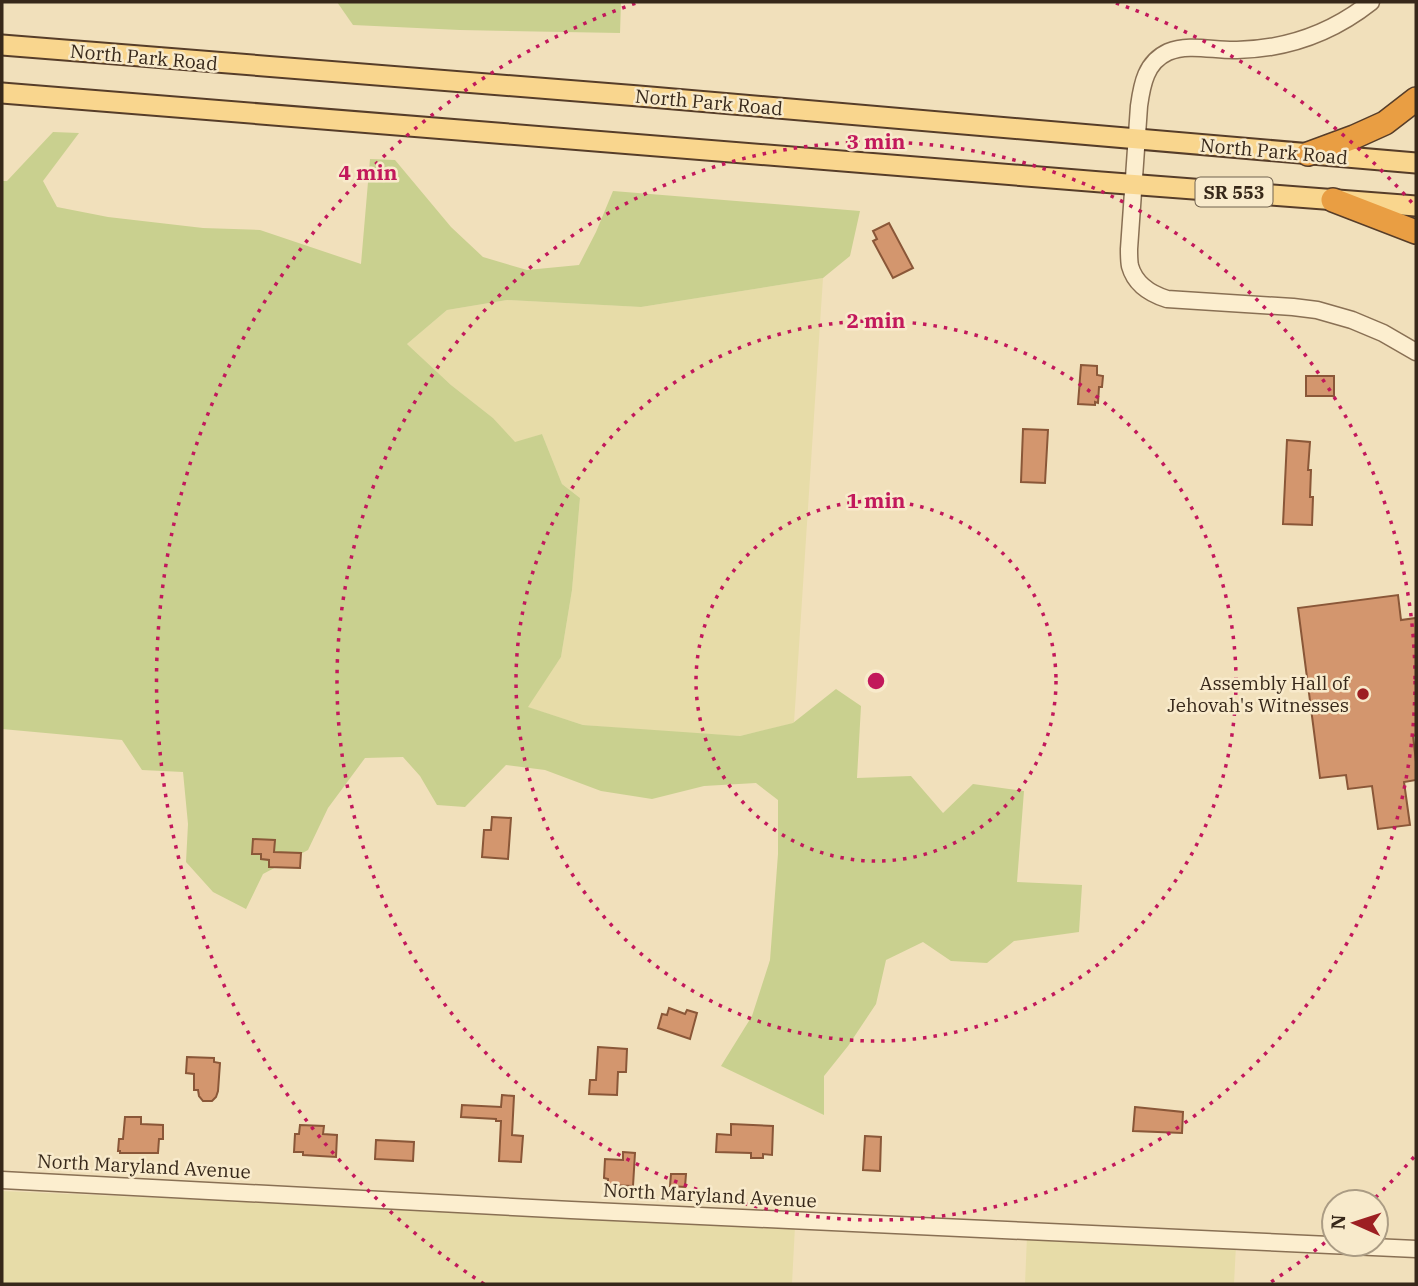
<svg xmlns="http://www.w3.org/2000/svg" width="1418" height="1286" font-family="'IBM Plex Serif',serif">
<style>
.farmland{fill:#e7dca8}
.green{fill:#c9d08f}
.building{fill:#d3966e;stroke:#8a5738;stroke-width:2}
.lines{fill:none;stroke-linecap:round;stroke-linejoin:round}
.minor-casing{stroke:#897054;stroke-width:19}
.major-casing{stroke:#563d29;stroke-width:23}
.highway-casing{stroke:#563d29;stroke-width:26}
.minor{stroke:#fceecf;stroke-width:16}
.major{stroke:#f9d68e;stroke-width:19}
.highway{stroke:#e99e43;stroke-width:23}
.ring{fill:none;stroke:#c2185b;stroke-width:3.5;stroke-dasharray:3.5 7}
.poi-dot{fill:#9d1f22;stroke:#f8eacb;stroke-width:2.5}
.labels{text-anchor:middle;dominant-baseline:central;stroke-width:5;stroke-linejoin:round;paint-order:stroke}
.shield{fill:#f8eacb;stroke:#71624f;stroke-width:2}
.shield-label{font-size:18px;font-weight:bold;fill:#37281a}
.street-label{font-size:19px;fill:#37281a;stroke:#f8eacb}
.poi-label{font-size:19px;fill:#37281a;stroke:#f8eacb;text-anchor:end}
.centre{fill:#c2185b;stroke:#f8eacb;stroke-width:3.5}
.ring-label{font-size:21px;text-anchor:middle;font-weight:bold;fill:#c2185b;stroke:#f8eacb;stroke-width:5;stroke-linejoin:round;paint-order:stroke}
</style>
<rect width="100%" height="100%" fill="#f1e0bb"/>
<!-- farmland -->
<g class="farmland">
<path d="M823 278 794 723 740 736 684 733 583 725 527 707 561 657 572 590 580 498 562 484 542 434 515 443 493 418 451 385 407 344 447 310 507 300 641 307Z"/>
<path d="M2 1191 795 1226 792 1284H2Z"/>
<path d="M1027 1236 1236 1245 1234 1284H1025Z"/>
</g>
<!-- green -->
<g class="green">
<path d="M337 2H621L620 33 460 30 353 25Z"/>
<path d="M53 132 79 133 43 181 57 207 108 217 203 228 260 230 361 264 370 159 395 160 451 227 483 257 527 270 579 265 596 232 613 191 860 211 850 256 823 278 641 307 507 300 447 310 407 344 451 385 493 418 515 442 542 434 562 484 580 498 572 590 561 657 528 707 583 725 740 736 793 723 836 689 861 706 857 778 911 776 943 813 973 784 1024 791 1017 882 1082 885 1079 932 1014 941 987 963 951 961 923 942 886 960 876 1004 848 1046 824 1076V1115L721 1066 752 1016 770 960 778 854V800L756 783 704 786 652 799 601 791 545 770 506 765 465 807 437 805 420 776 403 757 365 758 328 808 308 850 263 874 246 909 213 892 186 862 188 824 183 772 142 770 122 740 2 729V181H7Z"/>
</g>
<!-- building -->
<g class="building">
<path d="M889 223 913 268 893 278 873 241 877 239 873 231Z"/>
<path d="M1081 365 1097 366V375L1103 376 1102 387H1099L1098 403 1095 402V405L1078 404Z"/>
<rect x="1306" y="376" width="28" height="20"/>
<path d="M1023 429 1048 430 1045 483 1021 482Z"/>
<path d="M1287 440 1310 442 1308 470H1311L1310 497H1313L1312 525 1283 524Z"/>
<path d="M1398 595 1401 620 1416 618V735L1413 736 1416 762V780L1404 782 1410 825 1378 829 1372 786 1348 789 1346 775 1320 778 1298 608Z"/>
<path d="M492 817 511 818 508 859 482 857 484 830H491Z"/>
<path d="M253 839 275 840 274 852 301 853 300 868 269 867V860L261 859V854H252Z"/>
<path d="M669 1008 685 1014 687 1010 697 1013 690 1039 658 1028 662 1014 667 1015Z"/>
<path d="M598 1047 627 1049 626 1072H618L617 1095 589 1094 590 1080H596Z"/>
<path d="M187 1057 214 1058V1062L220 1063 218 1091 216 1097 212 1101H203L199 1096 198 1090H194V1074L186 1073Z"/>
<path d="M502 1095 514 1096 512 1135 523 1136 521 1162 499 1161 501 1121H496V1119L461 1117 462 1105 501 1107Z"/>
<path d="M1135 1107 1183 1112 1182 1133 1133 1131Z"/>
<path d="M125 1117H141V1124L163 1125V1139H159L158 1153H120V1151H118L119 1139H123Z"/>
<path d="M731 1124 773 1126 772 1155 763 1154V1158H751V1153L716 1152 717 1134 731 1135Z"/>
<path d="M300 1125 324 1126 323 1134 337 1135 336 1157 303 1155V1152H294L295 1134H299Z"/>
<path d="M865 1136 881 1137 880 1171 863 1170Z"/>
<path d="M376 1140 414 1142 413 1161 375 1159Z"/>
<path d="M623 1152 635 1153 633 1186 608 1185V1179L604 1178 605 1159 623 1160Z"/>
<path d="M671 1174H686L685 1187 670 1186Z"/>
</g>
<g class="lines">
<!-- minor casing -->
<g class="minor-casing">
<g id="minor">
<path d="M1371 2C1333 32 1287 49 1237 50 1215 51 1189 43 1168 52 1146 62 1142 84 1139 106L1129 249C1129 254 1129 261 1130 266 1135 284 1151 294 1167 299L1293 307 1317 310 1352 320 1383 333 1416 352"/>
<path d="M2 1180 571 1210 1416 1249"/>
</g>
</g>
<!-- major casing -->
<g class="major-casing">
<g id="major">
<path d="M2 45 639 96 1416 163"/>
<path d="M2 93 1101 182 1416 206"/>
</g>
</g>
<!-- highway casing -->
<g class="highway-casing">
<g id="highway">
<path d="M1308 154 1354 137 1385 123 1416 99"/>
<path d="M1333 200 1416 232"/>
</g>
</g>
<!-- minor -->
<use href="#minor" class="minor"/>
<!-- major -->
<use href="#major" class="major"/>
<!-- highway -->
<use href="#highway" class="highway"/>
</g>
<!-- distance rings -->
<g class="ring">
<circle cx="876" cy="681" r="180"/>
<circle cx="876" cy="681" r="360"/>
<circle cx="876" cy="681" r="539"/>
<path d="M1414 1157A719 719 0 0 1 1375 1198M1333 1236A719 719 0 0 1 1268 1284M484 1284A719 719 0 0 1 636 3M1116 3A719 719 0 0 1 1414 205"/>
</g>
<!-- markers -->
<circle class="poi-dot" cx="1363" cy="694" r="7"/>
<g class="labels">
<!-- shield labels -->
<rect class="shield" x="1195.5" y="177.5" width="77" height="29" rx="5"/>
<g class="shield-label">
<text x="1234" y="192">SR 553</text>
</g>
<!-- street labels -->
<g class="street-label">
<text transform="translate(144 57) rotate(5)">North Park Road</text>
<text transform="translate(709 102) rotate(5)">North Park Road</text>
<text transform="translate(1274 151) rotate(5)">North Park Road</text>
<text transform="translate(144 1166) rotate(3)">North Maryland Avenue</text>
<text transform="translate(710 1195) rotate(3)">North Maryland Avenue</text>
</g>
<!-- poi labels -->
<g class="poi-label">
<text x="1349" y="683">Assembly Hall of<tspan x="1349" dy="22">Jehovah's Witnesses</tspan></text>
</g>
</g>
<circle cx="876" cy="681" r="10" class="centre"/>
<g class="ring-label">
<text x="876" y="149">3 min</text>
<text x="368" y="180">4 min</text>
<text x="876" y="328">2 min</text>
<text x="876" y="508">1 min</text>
</g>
<!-- border -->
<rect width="1418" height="1286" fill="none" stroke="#37281a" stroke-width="7"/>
<!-- north arrow -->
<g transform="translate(1355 1223) rotate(273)"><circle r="33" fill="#f8eacb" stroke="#ab9c84" stroke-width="2"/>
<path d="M0-5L12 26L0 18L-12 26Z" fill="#9d1f22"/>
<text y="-10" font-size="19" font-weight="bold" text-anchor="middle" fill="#37281a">N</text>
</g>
</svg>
